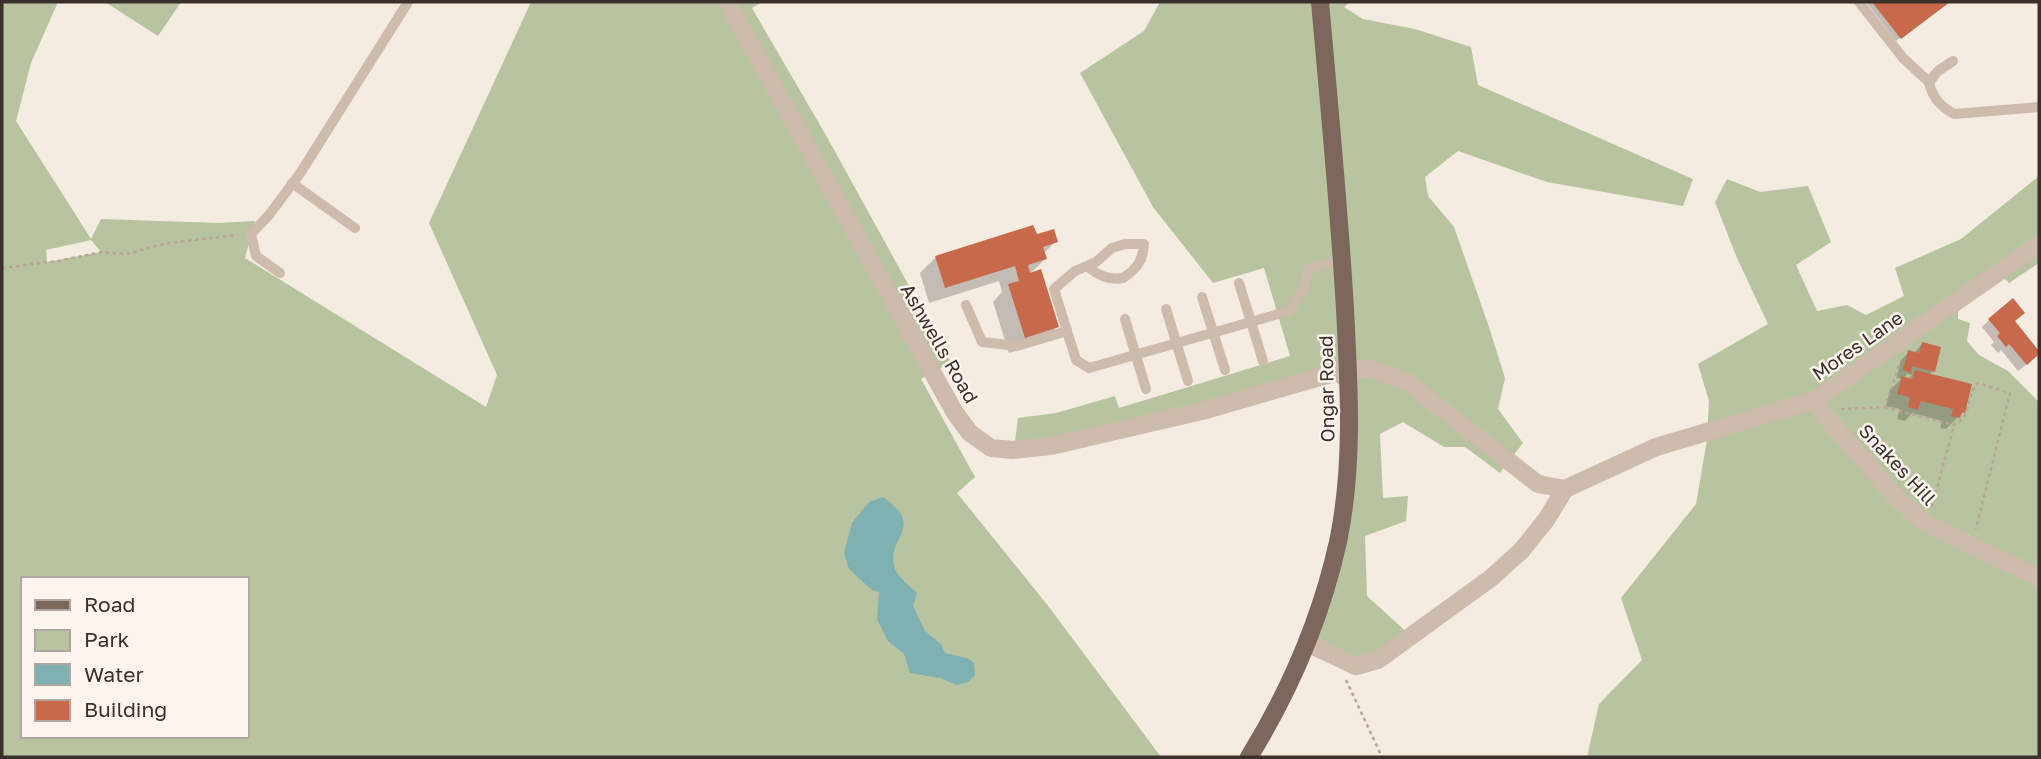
<svg xmlns="http://www.w3.org/2000/svg" width="2041" height="759" font-family="'Golos Text',sans-serif">
<style>
.green{fill:#b8c4a0;fill-rule:evenodd}
.water{fill:#7fb0b2}
.shadow{fill:#0003;fill-rule:evenodd}
.building{fill:#c8694b}
.lines{fill:none;stroke-linecap:round;stroke-linejoin:round}
.path{stroke:#b9a596;stroke-width:2.5;stroke-dasharray:3.5 3.5;stroke-linecap:butt}
.service{stroke:#cdbbac;stroke-width:10}
.minor{stroke:#cdbbac;stroke-width:18}
.tertiary{stroke:#cdbbac;stroke-width:18}
.primary{stroke:#7d675c;stroke-width:18}
.labels{text-anchor:middle;dominant-baseline:central;stroke-width:5;stroke-linejoin:round;paint-order:stroke}
.street-label{font-size:19px;fill:#3b302b;stroke:#fbf5ee}
</style>
<rect width="100%" height="100%" fill="#f4ebe1"/>
<!-- green -->
<g class="green">
<path d="M2 2H58L31 63 16 121 91 239 101 219 219 223 255 221 245 258 486 407 497 375 429 223 531 2H762L752 8 827 137 951 362 921 379 975 477 957 493 1049 607 1161 757H2ZM91 240 101 252 47 262 46 250ZM23 579H247V736H23Z"/>
<path d="M105 2H181L158 36Z"/>
<path d="M1160 2H1350L1344 7 1363 19 1415 29 1471 47 1478 85 1693 179 1683 206 1547 182 1458 151 1425 177 1428 196 1454 227 1489 327 1505 378 1498 409 1523 443 1500 473 1465 447H1444L1403 422 1380 434 1383 498 1408 496 1406 521 1365 536 1367 596 1411 636 1367 665 1307 643 1338 542 1350 394 1327 374 1014 450 1018 418 1056 413 1115 396 1119 408 1290 356 1264 268 1213 283 1153 207 1080 73 1144 31Z"/>
<path d="M2039 176V263L2009 283 1998 273 1958 301V319L1970 323 1967 341 1979 355 2008 371 2039 402V757H1587L1599 704 1642 660 1621 598 1696 504 1707 440 1709 401 1698 364 1768 324 1737 258 1715 202 1727 179 1760 192 1808 186 1831 242 1796 265 1817 311 1847 305 1866 315 1904 296 1895 268 1961 239Z"/>
</g>
<!-- water -->
<path class="water" d="M883 497C928 529 884 537 895 569 898 577 910 586 917 593L913 606 925 631 941 644 945 653 967 658 974 663 975 675 968 682 957 685 940 678 910 673 904 654 888 641 877 619 879 592 872 590 849 569 844 553 852 523 869 502Z"/>
<!-- shadow -->
<g class="shadow">
<path d="M1866 2H1948L1896 41Z"/>
<path d="M1036 237 1056 241 1043 254 1045 259 1029 275 1057 327 1041 343 1009 353 993 302 1002 292 999 281 929 303 920 273 936 257Z"/>
<path d="M1989 320 2013 322 2031 361 2018 371 2001 350 1998 353 1991 345 1994 342 1982 327Z"/>
<path d="M1922 344 1933 371 1929 375 1963 412 1946 429 1940 428 1942 421 1912 413 1905 421 1897 419 1900 409 1886 406 1890 390 1901 379 1896 378 1901 360 1909 352 1914 353ZM1907 374 1912 375 1908 379 1903 378Z"/>
</g>
<!-- building -->
<g class="building">
<path d="M1872 2H1950L1901 39Z"/>
<path d="M1033 225 1037 234 1054 229 1058 242 1043 247 1047 259 1028 265 1030 273 1041 269 1059 327 1025 338 1008 284 1019 281 1015 266 945 288 935 256Z"/>
<path d="M2013 298 2025 313 2015 321 2039 351V354L2027 365 2009 344 2006 347 1997 336 2000 333 1988 319Z"/>
<path d="M1922 342 1941 347 1935 372 1912 366 1911 373 1903 370 1908 350 1919 353Z"/>
<path d="M1915 370 1972 384 1965 413 1962 412 1960 418 1951 416 1953 409 1921 401 1918 410 1908 407 1910 397 1897 394 1902 376 1912 379Z"/>
</g>
<g class="lines">
<!-- path -->
<g class="path">
<path d="M2 268 58 261 102 252 126 254 168 243 237 235"/>
<path d="M1885 407 1954 425C1973 416 1965 396 1978 383L2010 393 1976 529"/>
<path d="M1841 409 1885 407 1900 363"/>
<path d="M1932 507 1954 425"/>
<path d="M1346 680 1382 757"/>
</g>
<!-- service -->
<g class="service">
<path d="M1859 2 1903 58 1929 82"/>
<path d="M1953 61 1938 71 1929 82C1932 97 1940 106 1954 114L2039 107"/>
<path d="M292 183 355 228"/>
<path d="M1087 266C1099 276 1108 280 1123 278 1137 269 1143 260 1144 244H1125L1112 248 1096 262 1075 271 1054 289 1076 360 1089 368 1289 311 1304 288 1308 268 1342 261"/>
<path d="M280 273 256 256 251 234 269 215 301 172 408 2"/>
<path d="M1239 283 1263 361"/>
<path d="M1202 297 1225 370"/>
<path d="M966 305 982 342 1017 346 1067 331"/>
<path d="M1166 309 1188 381"/>
<path d="M1125 319 1146 389"/>
</g>
<!-- minor -->
<g class="minor">
<path d="M727 2 955 413 970 433 991 448 1013 450 1051 446 1202 411 1348 369"/>
<path d="M1815 400 1820 410 1896 497 1925 523 2039 578"/>
</g>
<!-- tertiary -->
<g class="tertiary">
<path d="M1348 369H1371L1407 382 1538 484 1565 489"/>
<path d="M1307 643 1356 666 1378 660 1491 578 1521 551 1546 520 1565 489 1656 447 1815 400 2039 244"/>
</g>
<!-- primary -->
<path class="primary" d="M1249 757C1289 692 1321 618 1338 542 1354 465 1349 387 1345 309 1339 206 1329 104 1320 2"/>
</g>
<g class="labels">
<!-- street labels -->
<g class="street-label">
<text transform="translate(940 343) rotate(60)">Ashwells Road</text>
<text transform="translate(1857 345) rotate(-35)">Mores Lane</text>
<text transform="translate(1326 389) rotate(-91)">Ongar Road</text>
<text transform="translate(1898 464) rotate(47)">Snakes Hill</text>
</g>
</g>
<!-- border -->
<rect width="2041" height="759" fill="none" stroke="#3b302b" stroke-width="7"/>
<!-- legend -->
<rect x="21" y="577" width="228" height="161" fill="#fbf5ee" stroke="#aea6a0" stroke-width="2"/>
<rect x="35" y="600" width="35" height="10" fill="#7d675c" stroke="#aea6a0" stroke-width="2"/>
<text x="84" y="612" font-size="21" fill="#3b302b">Road</text>
<rect x="35" y="630" width="35" height="21" fill="#b8c4a0" stroke="#aea6a0" stroke-width="2"/>
<text x="84" y="647" font-size="21" fill="#3b302b">Park</text>
<rect x="35" y="664" width="35" height="21" fill="#7fb0b2" stroke="#aea6a0" stroke-width="2"/>
<text x="84" y="682" font-size="21" fill="#3b302b">Water</text>
<rect x="35" y="700" width="35" height="21" fill="#c8694b" stroke="#aea6a0" stroke-width="2"/>
<text x="84" y="717" font-size="21" fill="#3b302b">Building</text>
</svg>
